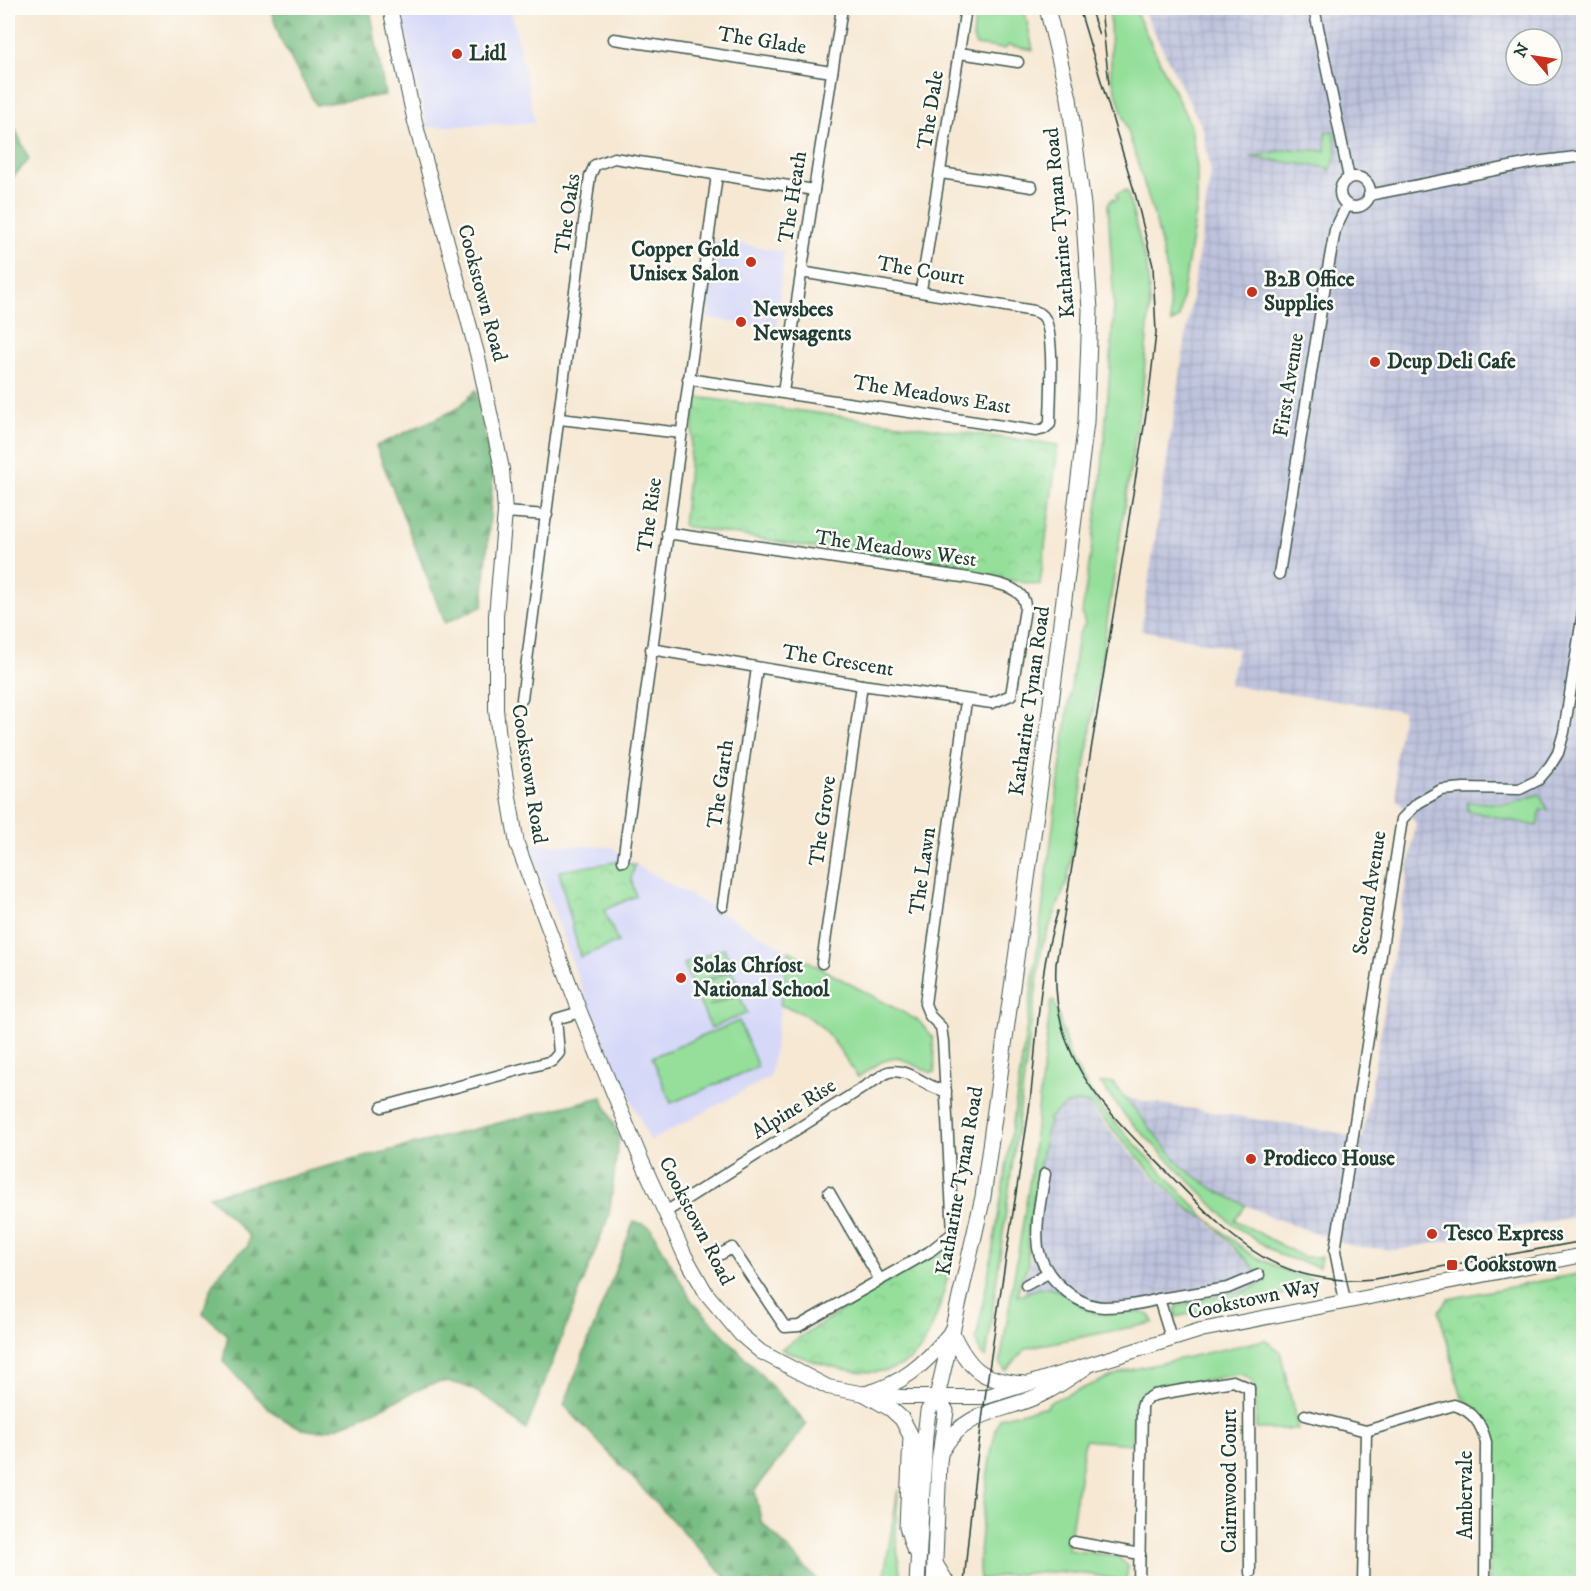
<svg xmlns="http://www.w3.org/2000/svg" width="1591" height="1591" font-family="'IM FELL DW Pica',serif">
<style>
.built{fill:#d6d8f8}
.industrial{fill:url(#industrial-grid);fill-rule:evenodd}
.grass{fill:#95df9b;stroke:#5a8e68;stroke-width:1.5}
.forest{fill:url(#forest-firs);stroke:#4c7e5c;stroke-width:1.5}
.park{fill:url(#park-crowns);stroke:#5a8e68;stroke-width:1.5}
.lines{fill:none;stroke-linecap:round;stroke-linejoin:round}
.minor-casing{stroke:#3f574c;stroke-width:13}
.tertiary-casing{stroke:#3f574c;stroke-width:16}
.secondary-casing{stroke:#3f574c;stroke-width:17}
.minor{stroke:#fff;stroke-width:10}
.tertiary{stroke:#fff;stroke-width:14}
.secondary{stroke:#fff;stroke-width:15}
.tram{stroke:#1f3d34;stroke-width:1.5}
.poi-dot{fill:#c8321e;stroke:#fdfcf7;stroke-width:2}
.labels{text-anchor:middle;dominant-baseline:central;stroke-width:5;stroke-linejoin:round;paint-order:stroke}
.street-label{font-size:21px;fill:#1f3d34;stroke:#fdfcf7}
.poi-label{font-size:21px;font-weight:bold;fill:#1f3d34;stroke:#fdfcf7;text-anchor:start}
</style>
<defs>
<pattern id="industrial-grid" width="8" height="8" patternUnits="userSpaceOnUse" patternTransform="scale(1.5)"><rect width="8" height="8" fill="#bec3dd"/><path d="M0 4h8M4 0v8" fill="none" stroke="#a3a8be"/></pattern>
<pattern id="forest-firs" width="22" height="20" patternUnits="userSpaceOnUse" patternTransform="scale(1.5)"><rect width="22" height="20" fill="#78be83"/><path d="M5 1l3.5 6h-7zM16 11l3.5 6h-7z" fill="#629c6c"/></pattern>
<pattern id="park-crowns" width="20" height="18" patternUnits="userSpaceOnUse" patternTransform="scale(1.5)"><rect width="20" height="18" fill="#95df9b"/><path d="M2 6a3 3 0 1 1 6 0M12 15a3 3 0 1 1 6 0" fill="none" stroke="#80c086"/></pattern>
</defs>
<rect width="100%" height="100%" fill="#fdfcf7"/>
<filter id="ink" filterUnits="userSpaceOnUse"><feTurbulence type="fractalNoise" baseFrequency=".0167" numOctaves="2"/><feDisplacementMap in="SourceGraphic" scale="12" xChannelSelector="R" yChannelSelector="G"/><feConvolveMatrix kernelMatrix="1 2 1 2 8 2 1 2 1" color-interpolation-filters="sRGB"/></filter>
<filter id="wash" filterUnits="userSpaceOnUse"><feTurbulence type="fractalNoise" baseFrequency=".008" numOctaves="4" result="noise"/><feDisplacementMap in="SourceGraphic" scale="24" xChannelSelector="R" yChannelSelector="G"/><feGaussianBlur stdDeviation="1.35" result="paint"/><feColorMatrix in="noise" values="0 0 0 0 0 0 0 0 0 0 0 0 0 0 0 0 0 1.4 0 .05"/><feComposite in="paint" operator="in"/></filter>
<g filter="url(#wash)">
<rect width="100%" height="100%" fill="#f6e8d3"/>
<!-- built -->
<g class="built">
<path d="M400 8H511L535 123 427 127Z"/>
<path d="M717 239 784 252 776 329 708 318Z"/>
<path d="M529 844 613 847 624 858 789 951 770 1077 650 1141 590 1010Z"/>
</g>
<!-- industrial -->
<g class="industrial">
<path d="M1142 8H1583V1215L1397 1250 1352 1246 1271 1217 1217 1191 1182 1167 1126 1098 1335 1132 1362 1140 1416 823 1397 800 1395 762 1403 711 1229 685 1238 649 1141 630 1211 173 1203 129ZM1516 39H1552V75H1516Z"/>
<path d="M1074 1102H1082L1089 1105 1117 1139 1154 1178 1184 1205 1202 1216 1266 1281 1242 1292H1227L1139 1312 1111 1314 1088 1310 1041 1288 1025 1294 1023 1278 1029 1269 1031 1259 1029 1226 1035 1176 1047 1121 1053 1114Z"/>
</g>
<!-- grass -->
<g class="grass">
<path d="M976 8H1024L1033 50 1008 45 1005 49 976 45 973 39Z"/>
<path d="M1110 8H1134L1191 126 1197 168V206L1179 318 1171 323 1167 272 1156 222 1111 76Z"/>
<path d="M1334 131 1337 152 1330 172 1329 168 1250 157 1290 149 1325 151V132Z"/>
<path d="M1127 190 1147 268 1150 303 1143 385 1068 879 1042 946 986 1358 981 1354 976 1341C1021 1108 1046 870 1078 635L1085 624 1082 614 1101 482 1109 383 1114 307 1108 204 1113 198 1114 201 1117 199 1116 194Z"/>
<path d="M1539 794 1548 810H1540L1537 826 1468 811 1467 802 1511 804Z"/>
<path d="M724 948 732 969 692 986 684 964Z"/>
<path d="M789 951 919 1021 933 1038 935 1072 932 1073 897 1057 881 1062 858 1077C832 1040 825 1018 780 1005Z"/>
<path d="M732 971 741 992 709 1006 739 994 747 1013 711 1028 693 988Z"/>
<path d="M1051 1001H1054L1070 1058 1099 1106 1206 1218 1250 1254 1292 1274 1316 1279 1313 1286 1304 1290 1175 1317 1176 1307 1226 1293H1243L1266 1281 1209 1220 1190 1210 1154 1175 1091 1105C1074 1097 1062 1107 1049 1118L1028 1227V1266L1021 1278 1017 1296C1027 1294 1039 1286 1049 1288 1068 1291 1080 1311 1100 1314 1116 1316 1136 1307 1151 1316L1153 1323 1026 1348 1006 1371 1000 1364 1029 1185Z"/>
<path d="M739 1021 758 1067 671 1103 652 1057Z"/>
<path d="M1113 1083 1182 1167 1217 1191 1246 1205 1235 1220 1303 1257H1321L1319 1267 1279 1255 1233 1225 1127 1118 1100 1083Z"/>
<path d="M1265 1340 1280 1351 1298 1429H1256L1255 1385 1246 1376 1239 1374 1145 1391 1134 1403 1132 1444 1085 1440 1068 1550 1117 1556 1128 1566 1126 1582C1078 1568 1029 1571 980 1579 976 1555 990 1440 1000 1418L1047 1406 1049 1402 1125 1371Z"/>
<path d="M898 1489 896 1538 901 1583H883Z"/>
</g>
<!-- forest -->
<g class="forest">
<path d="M270 8H370L385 95 316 105 281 41Z"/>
<path d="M8 113 29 159 8 183Z"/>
<path d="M476 390 493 475 483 606 445 623 376 446 457 409Z"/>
<path d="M602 1097 619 1137 609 1215 526 1430C506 1413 481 1388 454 1383 435 1379 422 1388 406 1396 386 1405 337 1431 317 1431 281 1430 245 1385 223 1361L228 1335 203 1314C211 1281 222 1266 248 1246L249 1236 209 1196Z"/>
<path d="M634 1221 650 1227 692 1301 807 1424 755 1490 761 1521 820 1583H731L564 1405Z"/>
</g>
<!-- park -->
<g class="park">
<path d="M696 397 1058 445 1040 585 683 526Z"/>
<path d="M621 861 635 865 631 879 636 896 604 910 618 942 580 957 559 871Z"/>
<path d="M960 1236C950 1265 940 1314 926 1340 898 1395 824 1366 781 1349Z"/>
<path d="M1583 1273V1583H1489L1491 1435 1484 1418 1462 1398 1439 1311 1448 1299Z"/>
</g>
</g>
<g filter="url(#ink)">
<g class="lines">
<!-- minor casing -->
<g class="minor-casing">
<g id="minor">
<path d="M1314 8 1349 178"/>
<path d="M614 39 832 72"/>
<path d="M960 53 1018 62"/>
<path d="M941 173 1032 187"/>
<circle cx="1355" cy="192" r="15"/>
<path d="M1369 195 1535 162 1584 156"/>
<path d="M921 290 966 8"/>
<path d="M688 379 1036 431 1044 429 1050 424C1050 399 1055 340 1045 319 1043 314 1039 313 1034 311L801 272"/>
<path d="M783 392 842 8"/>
<path d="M560 419 681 433"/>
<path d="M505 512 547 515"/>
<path d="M1279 574 1325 285 1335 230 1347 205"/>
<path d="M651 649 862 685 992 703 1011 695 1025 609C1027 584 987 582 969 578L667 533"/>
<path d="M522 699 590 176 595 165 614 158 814 190"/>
<path d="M623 861 717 175"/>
<path d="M723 906 757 668"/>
<path d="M822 963 862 685"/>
<path d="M382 1107 552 1061 559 1053 556 1019 580 1012"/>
<path d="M1045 1174C1041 1198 1035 1224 1038 1248 1043 1276 1075 1306 1104 1307 1122 1307 1141 1304 1159 1299L1171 1338"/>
<path d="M829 1192 880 1280"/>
<path d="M667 1211 888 1072C910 1067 925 1088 946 1091"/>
<path d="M721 1254 732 1248 785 1327 799 1326 929 1252 953 1233 943 1041 941 1027 930 1016 925 1004 966 701"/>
<path d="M1026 1285 1048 1273"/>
<path d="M1159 1299 1228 1288 1259 1275"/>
<path d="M1345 1301 1335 1251 1402 819 1418 803 1441 790 1464 788 1520 789 1538 780 1550 766 1558 753 1564 732 1584 606"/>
<path d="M1305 1415 1366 1431 1454 1405C1473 1411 1481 1423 1486 1442L1485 1584"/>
<path d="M1074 1542 1140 1554"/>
<path d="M1139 1584 1142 1407 1144 1401 1154 1395 1233 1381 1249 1388 1250 1573"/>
<path d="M1363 1584 1366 1431"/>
</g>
</g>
<!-- tertiary casing -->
<g class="tertiary-casing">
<g id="tertiary">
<path d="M390 8 415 122 478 357 502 469 505 512 496 616V709L499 738 517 844 580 1012 640 1157 685 1256 706 1293 741 1335 761 1352 828 1387 865 1394 903 1397H985L1201 1330 1584 1255"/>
<path d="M934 1561 948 1584"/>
</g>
</g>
<!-- secondary casing -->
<g class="secondary-casing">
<g id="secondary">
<path d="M951 1331C969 1370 982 1381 1025 1384"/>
<path d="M865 1394 891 1409 902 1419 911 1436 907 1527 914 1549"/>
<path d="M865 1394C901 1385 925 1364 948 1336"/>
<path d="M942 1450C967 1407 1007 1413 1046 1392 1060 1385 1073 1375 1086 1367"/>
<path d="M917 1584 925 1436 928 1411 937 1397 983 1197 1048 727 1086 422 1090 310 1083 205 1069 98 1047 8"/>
<path d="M934 1584 939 1462 946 1411 937 1397"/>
</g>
</g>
<!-- minor -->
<use href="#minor" class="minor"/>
<!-- tertiary -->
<use href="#tertiary" class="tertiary"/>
<!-- secondary -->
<use href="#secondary" class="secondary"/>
<!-- tram -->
<g class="tram">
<path d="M1079 8 1136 197 1153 266 1156 333 1148 402 1056 964C1051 1060 1103 1106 1165 1170 1229 1235 1273 1289 1374 1279L1584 1241"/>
<path d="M1090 8 1099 35"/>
<path d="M1101 8 1109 84"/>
<path d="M964 1584C977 1427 1004 1272 1028 1117 1038 1048 1036 977 1058 911"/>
</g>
</g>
</g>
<!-- markers -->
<g class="poi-dot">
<circle cx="457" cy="54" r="6"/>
<circle cx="751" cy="262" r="6"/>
<circle cx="1252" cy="292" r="6"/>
<circle cx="741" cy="322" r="6"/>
<circle cx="1375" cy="362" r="6"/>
<circle cx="681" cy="978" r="6"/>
<circle cx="1251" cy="1159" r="6"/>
<circle cx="1432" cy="1234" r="6"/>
<rect x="1446" y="1259" width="12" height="12" rx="3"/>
</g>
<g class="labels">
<!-- street labels -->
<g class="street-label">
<text transform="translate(762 41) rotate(9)">The Glade</text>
<text transform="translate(931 110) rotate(-81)">The Dale</text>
<text transform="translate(793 197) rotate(-81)">The Heath</text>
<text transform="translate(568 214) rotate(-82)">The Oaks</text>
<text transform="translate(1060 223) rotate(-95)">Katharine Tynan Road</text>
<text transform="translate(921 271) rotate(10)">The Court</text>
<text transform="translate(482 293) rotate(75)">Cookstown Road</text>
<text transform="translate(1289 385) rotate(-81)">First Avenue</text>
<text transform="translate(932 395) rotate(9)">The Meadows East</text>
<text transform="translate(650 515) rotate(-82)">The Rise</text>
<text transform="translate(896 549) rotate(8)">The Meadows West</text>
<text transform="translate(838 661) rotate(9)">The Crescent</text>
<text transform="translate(1030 701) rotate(-82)">Katharine Tynan Road</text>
<text transform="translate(529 774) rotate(81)">Cookstown Road</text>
<text transform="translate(721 784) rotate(-82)">The Garth</text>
<text transform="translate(823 821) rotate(-82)">The Grove</text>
<text transform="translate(923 871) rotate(-82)">The Lawn</text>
<text transform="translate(1370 893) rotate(-81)">Second Avenue</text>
<text transform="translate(794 1109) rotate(-32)">Alpine Rise</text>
<text transform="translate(960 1181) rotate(-80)">Katharine Tynan Road</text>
<text transform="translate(696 1221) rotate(63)">Cookstown Road</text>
<text transform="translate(1254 1299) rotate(-12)">Cookstown Way</text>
<text transform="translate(1230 1481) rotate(-90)">Cairnwood Court</text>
<text transform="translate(1466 1495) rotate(-90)">Ambervale</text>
</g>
<!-- poi labels -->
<g class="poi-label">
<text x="469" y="54">Lidl</text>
<text x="739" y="250" text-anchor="end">Copper Gold<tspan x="739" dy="24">Unisex Salon</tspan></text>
<text x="1264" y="280">B2B Office<tspan x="1264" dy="24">Supplies</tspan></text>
<text x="753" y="310">Newsbees<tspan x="753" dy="24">Newsagents</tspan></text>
<text x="1387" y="362">Dcup Deli Cafe</text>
<text x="693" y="966">Solas Chríost<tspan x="693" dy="24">National School</tspan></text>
<text x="1263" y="1159">Prodieco House</text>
<text x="1444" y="1234">Tesco Express</text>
<text x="1464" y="1265">Cookstown</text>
</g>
</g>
<!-- margin -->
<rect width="1591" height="1591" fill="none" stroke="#fdfcf7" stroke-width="30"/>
<!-- north arrow -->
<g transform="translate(1534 57) rotate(299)"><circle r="28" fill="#fdfcf7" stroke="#a4b0a9" stroke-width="1.5"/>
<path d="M0-4.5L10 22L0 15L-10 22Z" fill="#c8321e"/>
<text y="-9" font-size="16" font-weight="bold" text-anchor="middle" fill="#1f3d34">N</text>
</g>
</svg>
